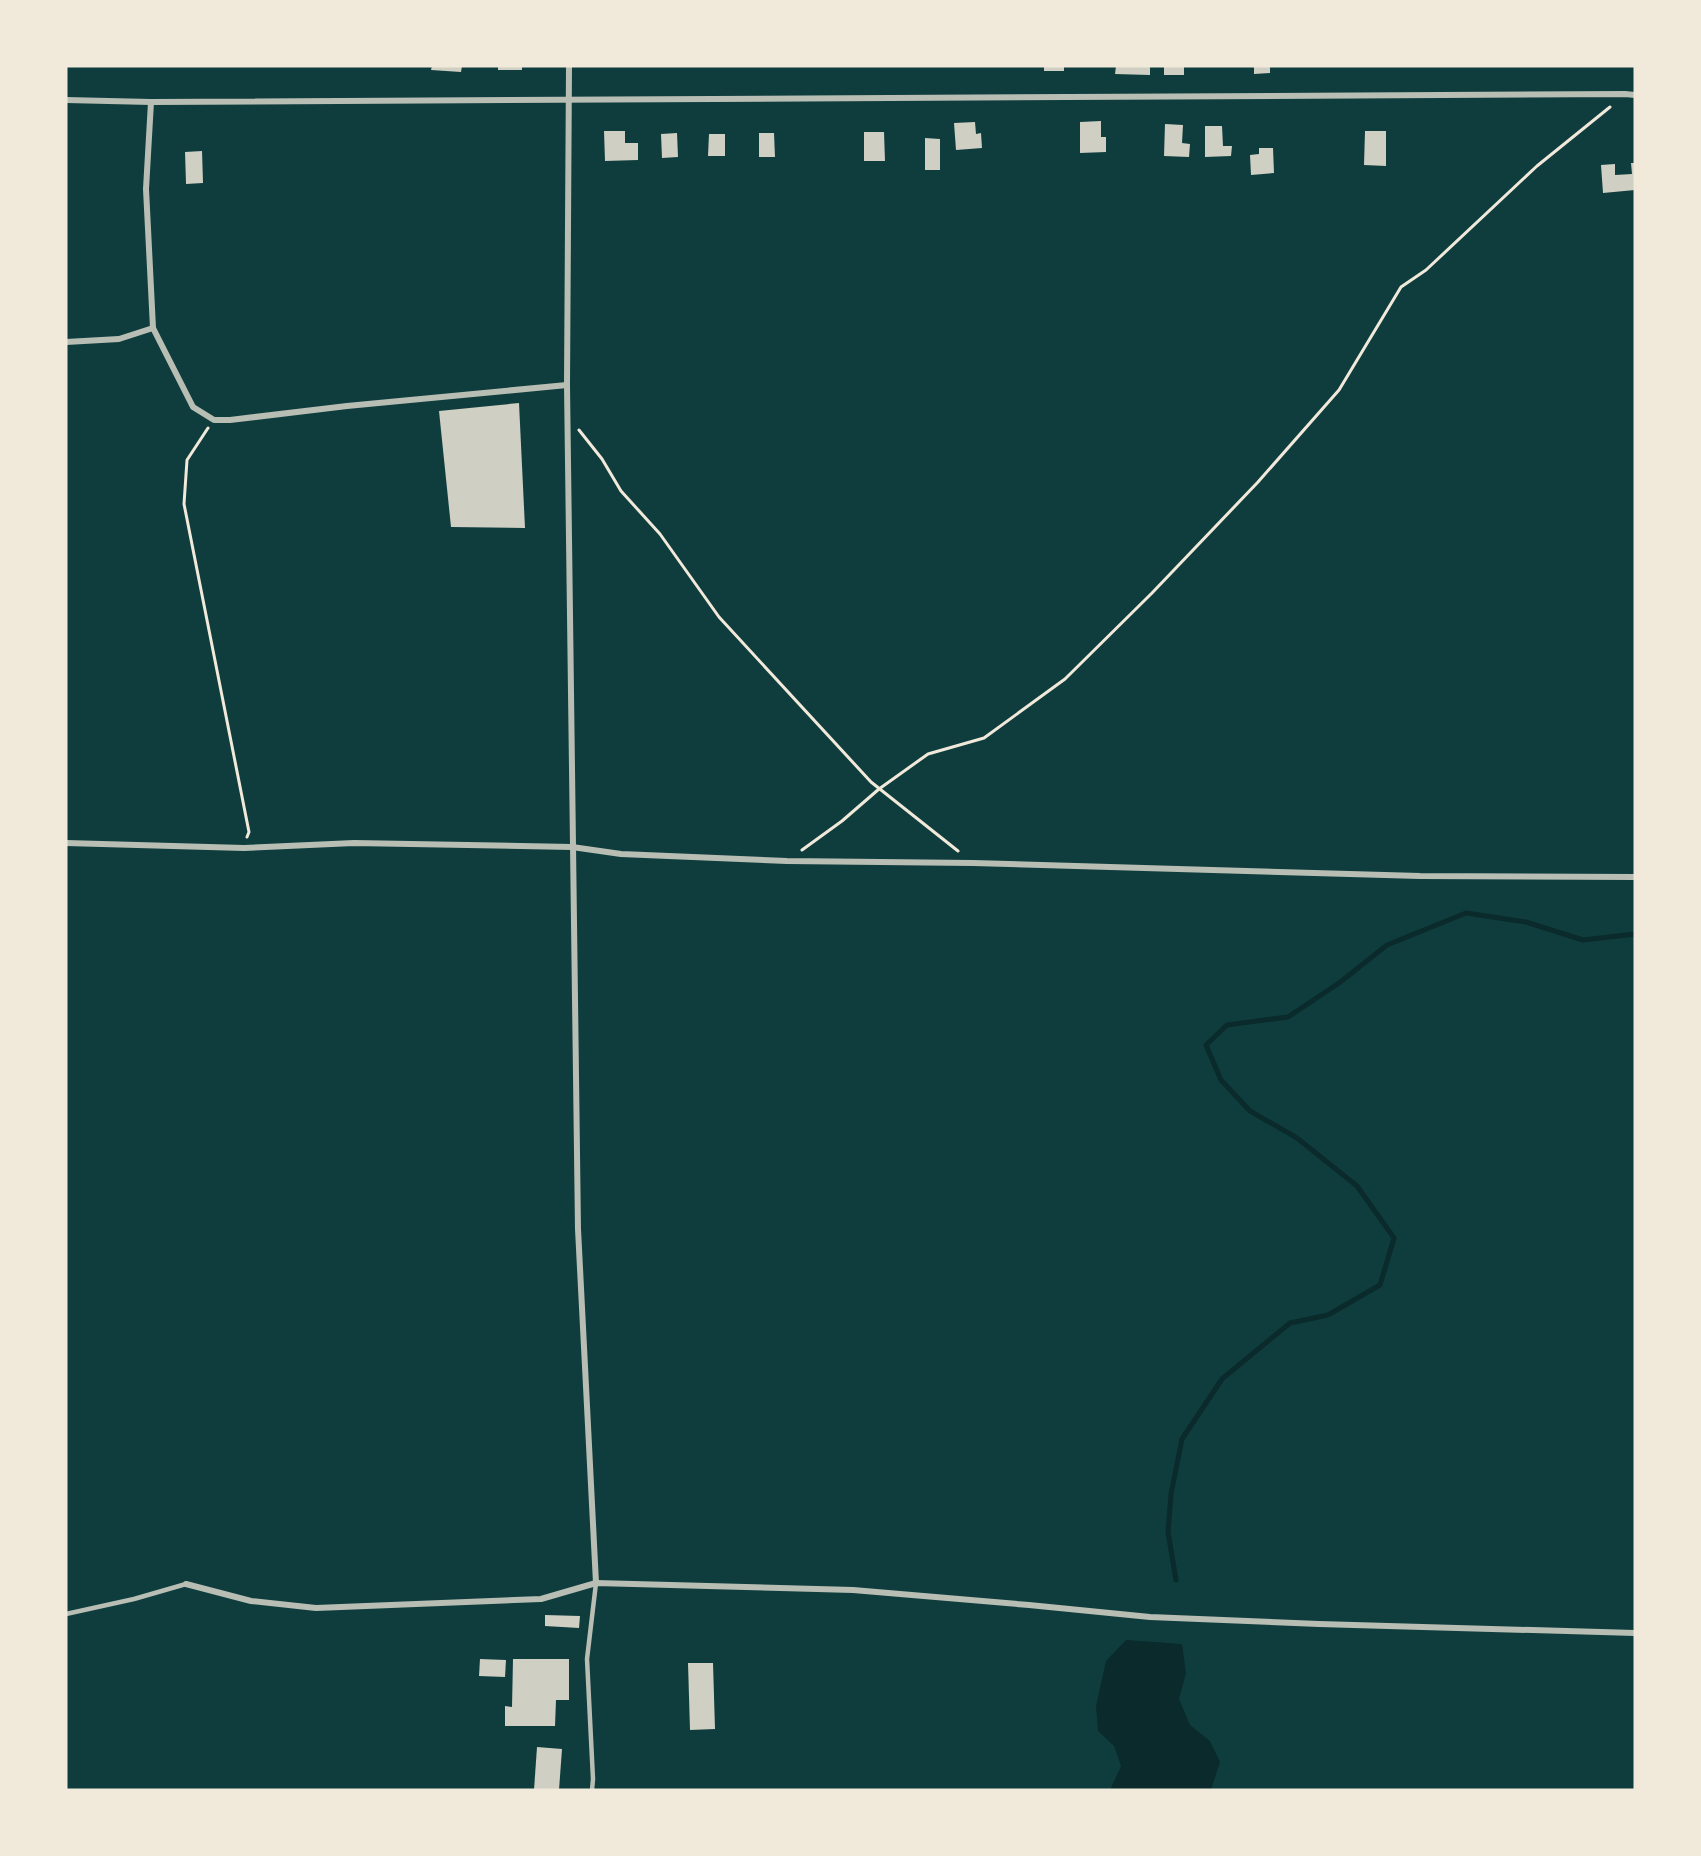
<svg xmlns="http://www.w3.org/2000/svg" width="1701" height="1856" font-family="Roboto,sans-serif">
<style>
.water{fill:#0a2a2b}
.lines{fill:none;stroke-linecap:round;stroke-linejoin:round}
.stream{stroke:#0a2a2b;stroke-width:5}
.building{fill:#cfcfc3}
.path{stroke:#f1e9da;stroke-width:3}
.service{stroke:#b8beb3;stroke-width:4.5}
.minor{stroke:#b8beb3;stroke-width:6}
</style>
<rect width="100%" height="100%" fill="#0f3d3e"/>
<!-- water -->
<path class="water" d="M1126 1640 1182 1644 1186 1673 1179 1699 1190 1725 1210 1741 1220 1762 1211 1790H1110L1121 1766 1114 1746 1098 1731 1096 1706 1106 1661Z"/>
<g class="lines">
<!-- stream -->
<path class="stream" d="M1176 1580 1168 1532 1171 1494 1182 1439 1222 1379 1290 1323 1328 1315 1380 1285 1394 1238 1357 1186 1297 1138 1250 1111 1221 1080 1206 1045 1227 1025 1288 1017 1339 983 1387 945 1466 913 1526 922 1583 940 1635 934"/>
</g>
<!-- building -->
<g class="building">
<path d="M432 66H462L461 72 431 70Z"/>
<rect x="498" y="66" width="24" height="4"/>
<rect x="1044" y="66" width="20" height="5"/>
<path d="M1116 66H1150V75L1115 74Z"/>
<rect x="1164" y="66" width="20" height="9"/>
<path d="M1254 66H1270V73L1254 74Z"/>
<path d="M1101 121V137H1106V152L1080 153V122Z"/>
<path d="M975 122 976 134 981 133 982 148 956 150 954 123Z"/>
<path d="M1165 124 1183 125 1182 143 1190 144 1189 157 1164 156Z"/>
<path d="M1205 126H1222L1223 146H1232L1231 156 1205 157Z"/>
<path d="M604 131H625V143H638V160L605 161Z"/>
<path d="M1365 131H1386V166L1364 165Z"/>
<path d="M864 132H884L885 161H864Z"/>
<path d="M677 133 678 157 662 158 661 134Z"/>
<path d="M759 133H774L775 157H759Z"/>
<path d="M709 134H725V156H708Z"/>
<path d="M925 138 940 139V170H925Z"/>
<path d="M1259 148H1273L1274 173 1251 175 1250 155 1259 154Z"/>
<path d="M202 151 203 183 186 184 185 152Z"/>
<path d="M1631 163H1635V190L1603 193 1601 165 1615 164V175L1632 174Z"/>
<path d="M519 403 525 528 451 527 439 411Z"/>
<path d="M545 1615 580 1616 579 1628 545 1626Z"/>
<path d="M480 1659 506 1660 505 1677 479 1676Z"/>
<path d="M513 1659H569V1700H556L555 1726H505V1706L512 1707Z"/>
<path d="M688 1663H713L715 1729 690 1730Z"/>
<path d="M537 1747 562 1749 559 1790H534Z"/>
</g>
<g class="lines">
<!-- path -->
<g class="path">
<path d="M208 428 187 460 184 504 249 832 247 837"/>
<path d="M579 430 602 459 621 491 660 534 719 617 871 782 958 851"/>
<path d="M802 850 842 821 879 789 928 754 984 738 1065 679 1152 593 1258 482 1339 390 1401 287 1426 270 1537 166 1610 107"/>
</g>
<!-- service -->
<g class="service">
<path d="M66 1614 134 1599 186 1584"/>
<path d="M592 1790 593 1779 587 1659 596 1583"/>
</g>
<!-- minor -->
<g class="minor">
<path d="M569 66 567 385 578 1229 596 1583"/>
<path d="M66 100 151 102 1625 94 1635 95"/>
<path d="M151 102 146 189 153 328"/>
<path d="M66 342 119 339 153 328 193 407 214 420H230L347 406 567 385"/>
<path d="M66 843 244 848 354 843 572 847 621 854 787 861 973 863 1420 876 1635 877"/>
<path d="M186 1584 251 1601 316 1608 541 1599 596 1583 853 1590 1029 1605 1150 1617 1319 1624 1635 1633"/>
</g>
</g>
<!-- border -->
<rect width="1701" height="1856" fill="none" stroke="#f1e9da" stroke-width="135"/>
</svg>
